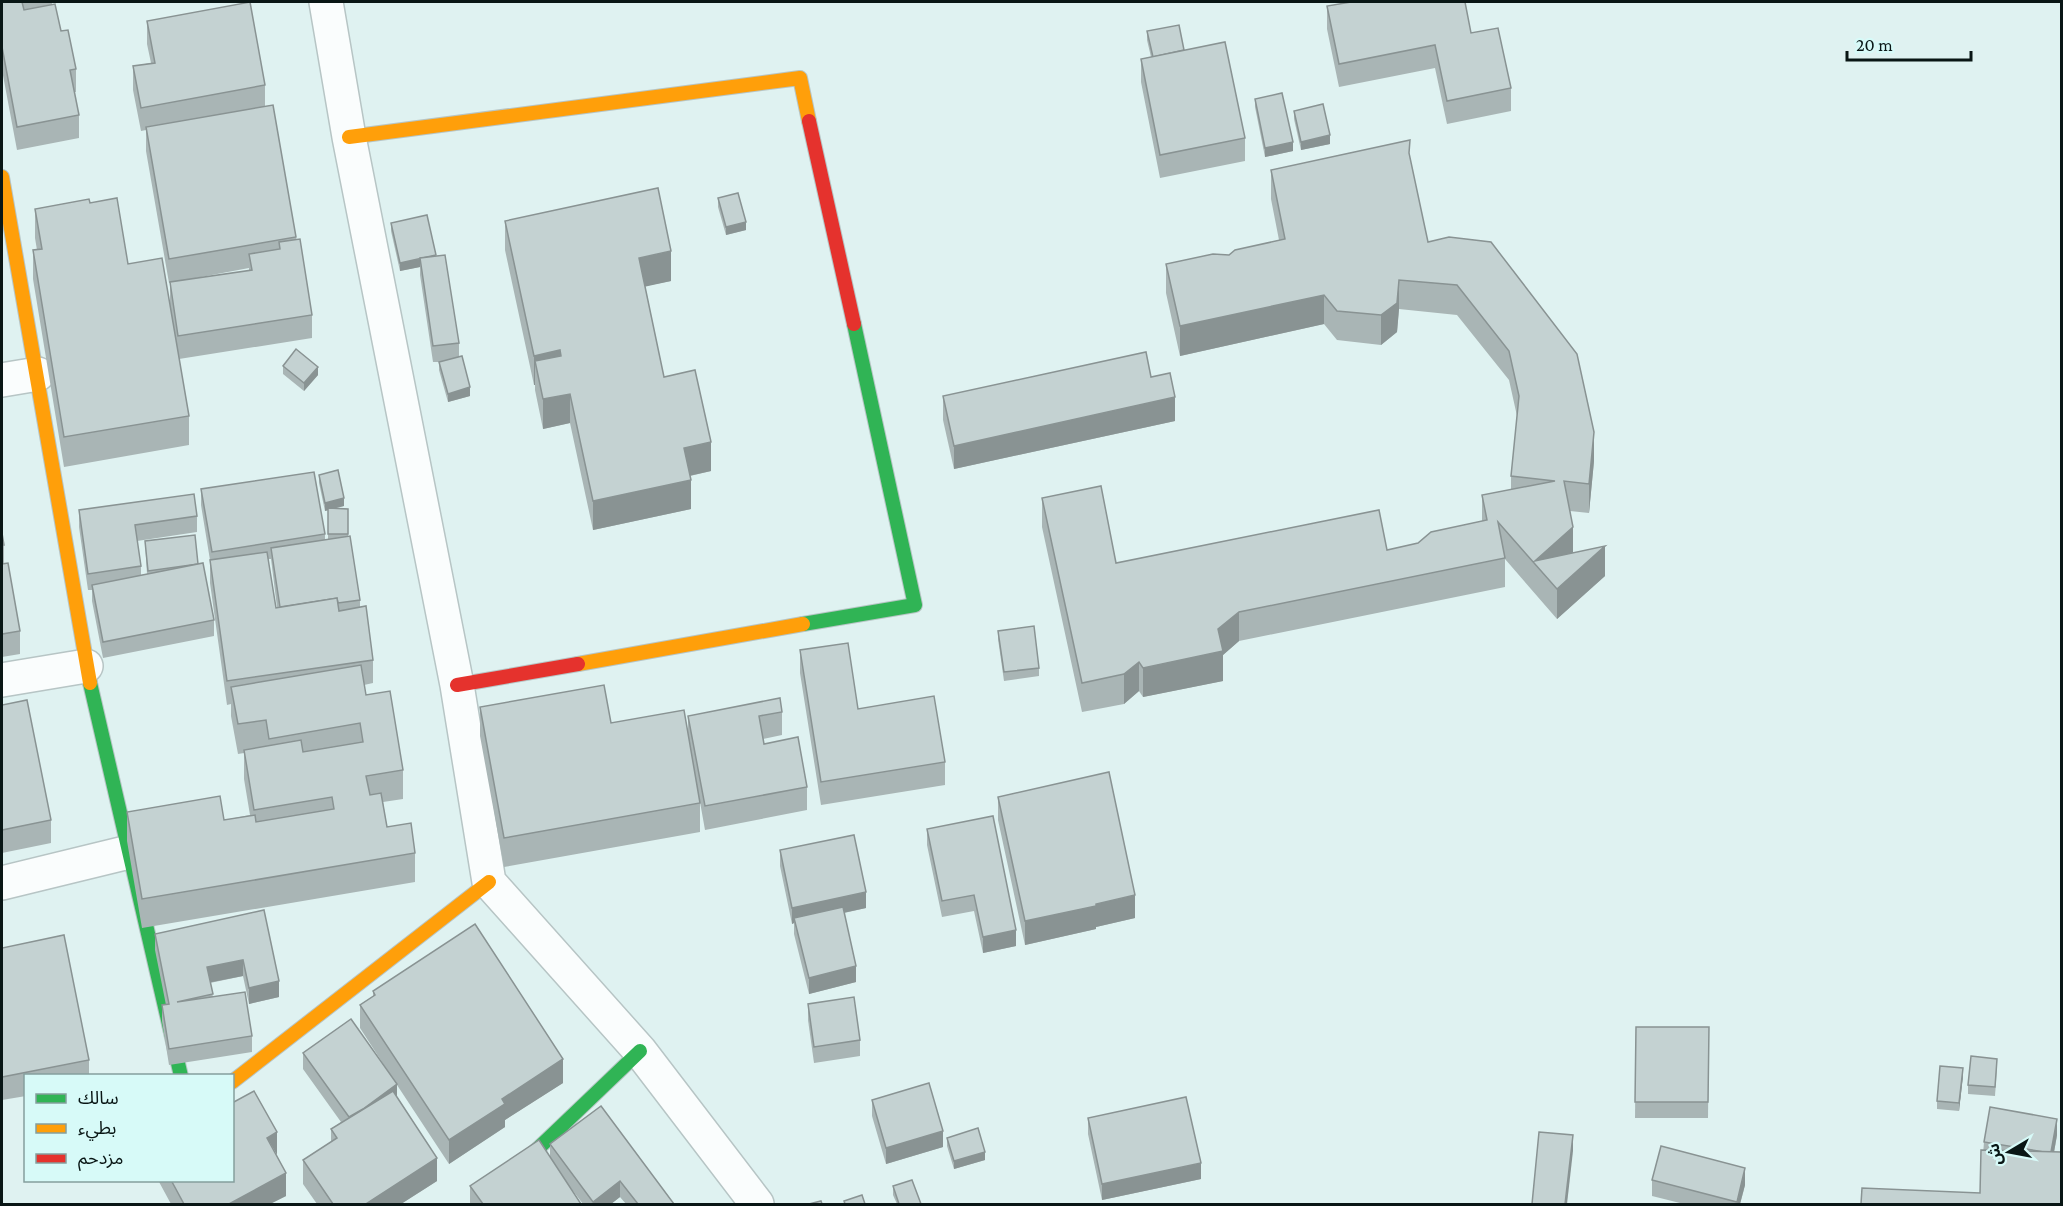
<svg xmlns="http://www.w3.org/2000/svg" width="2063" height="1206" font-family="'Crimson Pro','Noto Sans Arabic',serif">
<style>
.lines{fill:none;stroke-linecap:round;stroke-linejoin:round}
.street-casing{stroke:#b7c5c5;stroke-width:36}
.fast-casing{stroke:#b7c5c5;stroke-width:16}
.slow-casing{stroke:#b7c5c5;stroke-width:16}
.jam-casing{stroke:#b7c5c5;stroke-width:16}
.street{stroke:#fafdfd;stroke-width:33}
.fast{stroke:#30b455;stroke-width:14}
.slow{stroke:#ff9f0a;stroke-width:14}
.jam{stroke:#e5322d;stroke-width:14}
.wall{fill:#a9b5b5;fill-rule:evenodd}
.shaded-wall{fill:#899393}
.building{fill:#c4d2d2;stroke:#899393;stroke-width:1.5}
</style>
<rect width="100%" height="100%" fill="#dff2f1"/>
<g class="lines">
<!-- street casing -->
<g class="street-casing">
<g id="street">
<path d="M326 2 349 137 457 685 489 882 640 1051 757 1204"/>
<path d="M2 380 38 374"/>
<path d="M2 680 86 666"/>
<path d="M2 883 129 852"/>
</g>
</g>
<!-- fast casing -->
<g class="fast-casing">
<g id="fast">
<path d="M803 624 915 605 854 324"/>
<path d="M90 683 181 1076"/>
<path d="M480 1204 640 1051"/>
</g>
</g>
<!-- slow casing -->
<g class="slow-casing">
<g id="slow">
<path d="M349 137 800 78 809 121"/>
<path d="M2 177 90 683"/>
<path d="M578 664 803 624"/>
<path d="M232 1082 489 882"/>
</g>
</g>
<!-- jam casing -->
<g class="jam-casing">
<g id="jam">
<path d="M809 121 854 324"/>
<path d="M457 685 578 664"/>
</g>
</g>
<!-- street -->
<use href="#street" class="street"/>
<!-- fast -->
<use href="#fast" class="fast"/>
<!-- slow -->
<use href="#slow" class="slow"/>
<!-- jam -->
<use href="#jam" class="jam"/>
</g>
<!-- wall -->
<g class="wall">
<path d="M2 2H52V4L61 31 76 69V92H74L79 115V138L17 150 2 70Z"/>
<path d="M1327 6 1471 33 1511 88V111L1447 124 1435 68 1339 87 1327 29Z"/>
<path d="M147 21 265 85V106L296 237 312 315V338L179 359 189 416V445L64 467 33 279V250H37L35 238V209L90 203 128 264 170 305V282L249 271V268L169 283 146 151V130L141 131 133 90V66L151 63 147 44Z"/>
<path d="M1147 31 1184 50 1245 138V161L1160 178 1141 82V59L1151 57 1147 40Z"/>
<path d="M1255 99 1293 151 1265 157 1255 107Z"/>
<path d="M1294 111 1330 144 1301 150 1294 119Z"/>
<path d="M1410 159 1428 242 1594 461 1589 513 1570 511 1573 553 1605 576 1557 619 1505 559V587L1239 641 1223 655V681L1143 697 1139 691 1124 704 1082 712 1042 527V498L1116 563 1387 550 1418 543 1482 521V495L1511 490V476L1517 416 1509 380 1457 315 1399 309 1397 332 1381 345 1337 340 1324 324 1180 356 1166 293V264L1229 255 1279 240 1271 199V170Z"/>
<path d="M718 198 746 230 726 235 718 207Z"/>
<path d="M505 221 671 281 645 286 664 377 711 471 690 476 691 509 593 530 570 423 543 429 535 390V385H534L505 250Z"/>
<path d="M391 223 436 256 459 343V357L470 396 448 402 439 370V362H433L420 275V267L400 271 391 231Z"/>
<path d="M283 366 318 375 304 391 283 374Z"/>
<path d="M1151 377 1175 421 954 469 943 420V396Z"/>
<path d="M319 475 344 506 334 508 348 509V537L360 600V607L373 660V683L364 685 366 695 403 770V799L383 802 387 827 415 853V882L142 928 127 841V812L224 820 250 815 244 779V753L238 754 231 716V704L227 705 210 583V560L201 505V489L325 534V540H328V510L325 511 319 483ZM268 559H271L277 607 276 608Z"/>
<path d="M79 510 197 516V532L137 541 141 566V575L147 574 145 541 198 564 214 620V636L103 658 92 601V590H88L79 527Z"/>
<path d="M2 533 4 545V564L20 631V654L2 657Z"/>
<path d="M998 631 1039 668V676L1004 681 998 639Z"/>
<path d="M800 650 858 709 945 762V785L821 805 800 673Z"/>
<path d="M2 705 51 820V843L2 853Z"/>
<path d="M480 707 688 733V716L782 712V735L763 739 764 744 807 787V810L705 830 700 802V832L504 867 480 736Z"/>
<path d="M998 797 1135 918 1096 927V929L1025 945 998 820Z"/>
<path d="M927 829 1016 946 983 953 974 911 942 917 927 845Z"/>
<path d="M780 850 866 908 844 913 856 982 809 994 794 934V923L792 924 780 866Z"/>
<path d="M264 910 279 997 249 1004 243 976 210 983 213 997 252 1036V1052L169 1065 162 1021V1005H166L155 950V934Z"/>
<path d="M2 948 89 1060V1076H26V1096L2 1100Z"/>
<path d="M373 991 563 1083 505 1120V1127L449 1164 397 1085V1098L437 1181 401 1204H317L303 1184V1160L331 1142V1129L341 1122 303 1069V1053L395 1082 360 1028V1005L373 996Z"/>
<path d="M808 1004 860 1040V1056L814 1063 808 1020Z"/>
<path d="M1636 1027H1709L1708 1118H1635Z"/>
<path d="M1997 1067 1995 1096 1968 1094V1085Z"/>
<path d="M1963 1076 1959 1111 1937 1109V1101Z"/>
<path d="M872 1100 943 1147 886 1164 872 1116Z"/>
<path d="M1088 1118 1201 1179 1102 1200 1088 1134Z"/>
<path d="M2057 1135 2054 1152 1980 1193 1984 1142Z"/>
<path d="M947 1138 985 1160 954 1169 947 1146Z"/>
<path d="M550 1144 674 1204H626L620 1197 611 1204H583L567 1183 581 1204H470V1186L550 1157Z"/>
<path d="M276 1155 286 1196 270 1204H171L158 1180H232Z"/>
<path d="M1652 1180 1745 1185 1740 1204H1684L1652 1196Z"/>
<path d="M893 1186 921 1204H897L893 1195Z"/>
</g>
<!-- shaded-wall -->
<g class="shaded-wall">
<path d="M1330 135V144L1301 150V142Z"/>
<path d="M1293 142V151L1265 157V148Z"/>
<path d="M746 222V230L726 235V227Z"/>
<path d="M671 251V281L639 288V258Z"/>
<path d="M420 259V267L400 271V263Z"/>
<path d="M1399 280V309L1397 332 1381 345V315Z"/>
<path d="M1324 295V324L1180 356V326Z"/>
<path d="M560 350V379L535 361V385H534V356Z"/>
<path d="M318 367V375L304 391V383Z"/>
<path d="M470 387V396L448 402V394Z"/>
<path d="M570 394V423L543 429V399Z"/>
<path d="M1175 397V421L954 469V446Z"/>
<path d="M1594 432V461L1589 513V484Z"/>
<path d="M711 442V471L684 477V448Z"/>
<path d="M691 480V509L593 530V501Z"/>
<path d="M344 498V506L325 511V503Z"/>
<path d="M1573 527V556L1535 561Z"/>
<path d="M1605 546V576L1557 619V589Z"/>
<path d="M1239 612V641L1223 655V681L1143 697V668L1218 629Z"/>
<path d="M1139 662V691L1124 704V674Z"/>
<path d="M866 892V908L796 923 794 918V923L792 924V908Z"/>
<path d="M1135 895V918L1096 927V929L1025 945V921Z"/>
<path d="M1016 930V946L983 953V937Z"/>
<path d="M243 960V976L207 983V967Z"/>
<path d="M856 966V982L809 994V978Z"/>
<path d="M279 981V997L249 1004V988Z"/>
<path d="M563 1059V1083L505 1120V1127L449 1164V1140L502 1099Z"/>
<path d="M1963 1068V1076L1959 1111V1103Z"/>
<path d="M397 1084V1101L350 1118Z"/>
<path d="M2057 1119V1135L2051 1169V1153Z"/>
<path d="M943 1131V1147L886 1164V1148Z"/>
<path d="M277 1132V1155L267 1138Z"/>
<path d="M1573 1135V1151L1567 1204H1565Z"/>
<path d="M985 1152V1160L954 1169V1161Z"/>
<path d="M437 1158V1181L401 1204H366Z"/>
<path d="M1201 1163V1179L1102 1200V1184Z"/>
<path d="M1745 1168V1185L1740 1204H1737Z"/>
<path d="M286 1173V1196L270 1204H229Z"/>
<path d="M620 1181V1197L611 1204H593V1202Z"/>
</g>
<!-- building -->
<g class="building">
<path d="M2 2H22L24 10 55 4 61 31 68 30 76 69 70 70 79 115 17 127 2 47Z"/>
<path d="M250 2 265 85 141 108 133 66 155 63 147 21Z"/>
<path d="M1351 2H1465L1471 33 1498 28 1511 88 1447 101 1435 45 1339 64 1327 6Z"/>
<path d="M1179 25 1184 50 1153 57 1147 31Z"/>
<path d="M1225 42 1245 138 1160 155 1141 59Z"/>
<path d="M1282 93 1293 142 1265 148 1255 99Z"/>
<path d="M1323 104 1330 135 1301 142 1294 111Z"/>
<path d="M273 105 296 237 169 259 146 127Z"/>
<path d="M1410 140 1409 153 1428 242 1449 237 1491 242 1577 354 1594 432 1589 484 1564 481 1573 527 1535 561 1605 546 1557 589 1498 522 1505 558 1239 612 1218 629 1223 651 1143 668 1139 662 1124 674 1082 683 1042 498 1101 486 1116 563 1379 510 1387 550 1418 543 1431 532 1487 520 1482 495 1555 481 1511 476 1519 396 1509 351 1457 285 1399 280 1397 303 1381 315 1337 311 1324 295 1180 326 1166 264 1213 254 1229 255 1235 250 1285 239 1271 170Z"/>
<path d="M658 188 671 251 639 258 664 377 695 370 711 442 684 448 691 480 593 501 570 394 543 399 535 361 561 356 560 350 534 356 505 221Z"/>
<path d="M738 193 746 222 726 227 718 198Z"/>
<path d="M117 198 128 264 162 258 189 416 64 437 33 250 42 249 35 209 89 199 90 203Z"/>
<path d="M427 215 436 255 400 263 391 223Z"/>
<path d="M300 239 312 315 178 336 170 282 252 270 249 254 280 249 279 242Z"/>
<path d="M445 255 459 343 433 346 420 258Z"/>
<path d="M296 349 318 367 304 383 283 366Z"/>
<path d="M1146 352 1151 377 1170 373 1175 397 954 446 943 396Z"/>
<path d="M462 356 470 387 448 394 439 362Z"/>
<path d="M338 470 344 498 325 503 319 475Z"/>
<path d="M314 472 325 534 212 552 201 489Z"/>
<path d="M194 494 197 516 135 525 141 566 88 574 79 510Z"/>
<path d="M328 508 348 509V534H328Z"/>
<path d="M2 533 4 545H2Z"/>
<path d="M195 535 198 564 148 571 145 541Z"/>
<path d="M350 536 360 600 338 603 337 598 280 607 271 548Z"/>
<path d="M267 552 276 608 337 598 339 611 366 606 373 660 227 681 210 560Z"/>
<path d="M8 563 20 631 2 634V564Z"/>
<path d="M203 563 214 620 103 642 92 585Z"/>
<path d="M1034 626 1039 668 1004 672 998 631Z"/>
<path d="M848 643 858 709 934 696 945 762 821 782 800 650Z"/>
<path d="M361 665 366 695 390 691 403 770 366 776 370 795 381 793 387 827 411 823 415 853 142 899 127 812 220 796 224 820 255 815 256 822 334 809 332 797 254 810 244 750 301 740 303 752 363 742 360 723 269 739 266 720 238 724 231 687Z"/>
<path d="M604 685 611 723 684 710 700 803 504 838 480 707Z"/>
<path d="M780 698 782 712 759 716 764 744 798 737 807 787 705 806 688 716Z"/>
<path d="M27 700 51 820 2 830V705Z"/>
<path d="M1109 772 1135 895 1096 904V906L1025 921 998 797Z"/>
<path d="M993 816 1016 930 983 937 974 895 942 901 927 829Z"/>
<path d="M854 835 866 892 792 908 780 850Z"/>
<path d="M843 907 856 966 809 978 794 918Z"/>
<path d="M264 910 279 981 249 988 243 960 207 967 213 994 177 1002 245 992 252 1036 169 1049 162 1005 169 1004 155 934Z"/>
<path d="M475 924 563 1059 502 1099 505 1104 449 1140 360 1005 375 995 373 991Z"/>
<path d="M64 935 89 1060 2 1077V948Z"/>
<path d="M854 997 860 1040 814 1047 808 1004Z"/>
<path d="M351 1019 397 1084 363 1109 349 1117 303 1053Z"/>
<path d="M1636 1027H1709L1708 1102H1635Z"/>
<path d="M1971 1056 1997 1059 1995 1087 1968 1085Z"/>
<path d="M1940 1066 1963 1068 1959 1103 1937 1101Z"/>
<path d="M929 1083 943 1131 886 1148 872 1100Z"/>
<path d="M254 1091 277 1132 267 1138 286 1173 229 1204H184L171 1180H232V1103Z"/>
<path d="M393 1091 437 1158 366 1204H333L303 1160 337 1138 331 1129Z"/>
<path d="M1186 1097 1201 1163 1102 1184 1088 1118Z"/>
<path d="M601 1106 674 1204H638L620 1181 593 1202 550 1144Z"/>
<path d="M1990 1107 2057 1119 2051 1152H2044L1984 1142Z"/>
<path d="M978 1128 985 1152 954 1161 947 1138Z"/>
<path d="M1539 1132 1573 1135 1565 1204H1532Z"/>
<path d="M539 1140 581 1204H483L470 1186Z"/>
<path d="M1661 1146 1745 1168 1737 1202 1652 1180Z"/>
<path d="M1981 1150 2061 1152V1204H1861L1862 1188 1980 1193Z"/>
<path d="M912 1180 921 1204H899L893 1186Z"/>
<path d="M862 1195 865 1204H845L844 1201Z"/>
<path d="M821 1201 822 1204H809Z"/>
</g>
<!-- border -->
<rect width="2063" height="1206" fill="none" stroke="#091615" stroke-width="6"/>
<!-- legend -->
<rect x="24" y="1074" width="210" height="108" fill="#d7faf8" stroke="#859f9d" stroke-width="1.5"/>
<rect x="36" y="1094" width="30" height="9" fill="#30b455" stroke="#859f9d" stroke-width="1.5"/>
<text x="78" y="1104" font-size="18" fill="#091615">سالك</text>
<rect x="36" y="1124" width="30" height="9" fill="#ff9f0a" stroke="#859f9d" stroke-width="1.5"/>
<text x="78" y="1134" font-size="18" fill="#091615">بطيء</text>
<rect x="36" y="1154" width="30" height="9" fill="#e5322d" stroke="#859f9d" stroke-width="1.5"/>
<text x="78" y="1164" font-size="18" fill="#091615">مزدحم</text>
<!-- north arrow -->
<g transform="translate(2009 1152) rotate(260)" stroke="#d7faf8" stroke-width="4.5" paint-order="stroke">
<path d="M0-4.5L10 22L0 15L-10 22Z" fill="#091615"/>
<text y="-9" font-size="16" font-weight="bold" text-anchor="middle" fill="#091615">ش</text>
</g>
<!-- scale -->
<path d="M1847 51v9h124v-9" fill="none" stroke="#091615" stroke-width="3"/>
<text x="1856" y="51" font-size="18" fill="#091615" stroke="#d7faf8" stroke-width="4.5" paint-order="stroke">20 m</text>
</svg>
